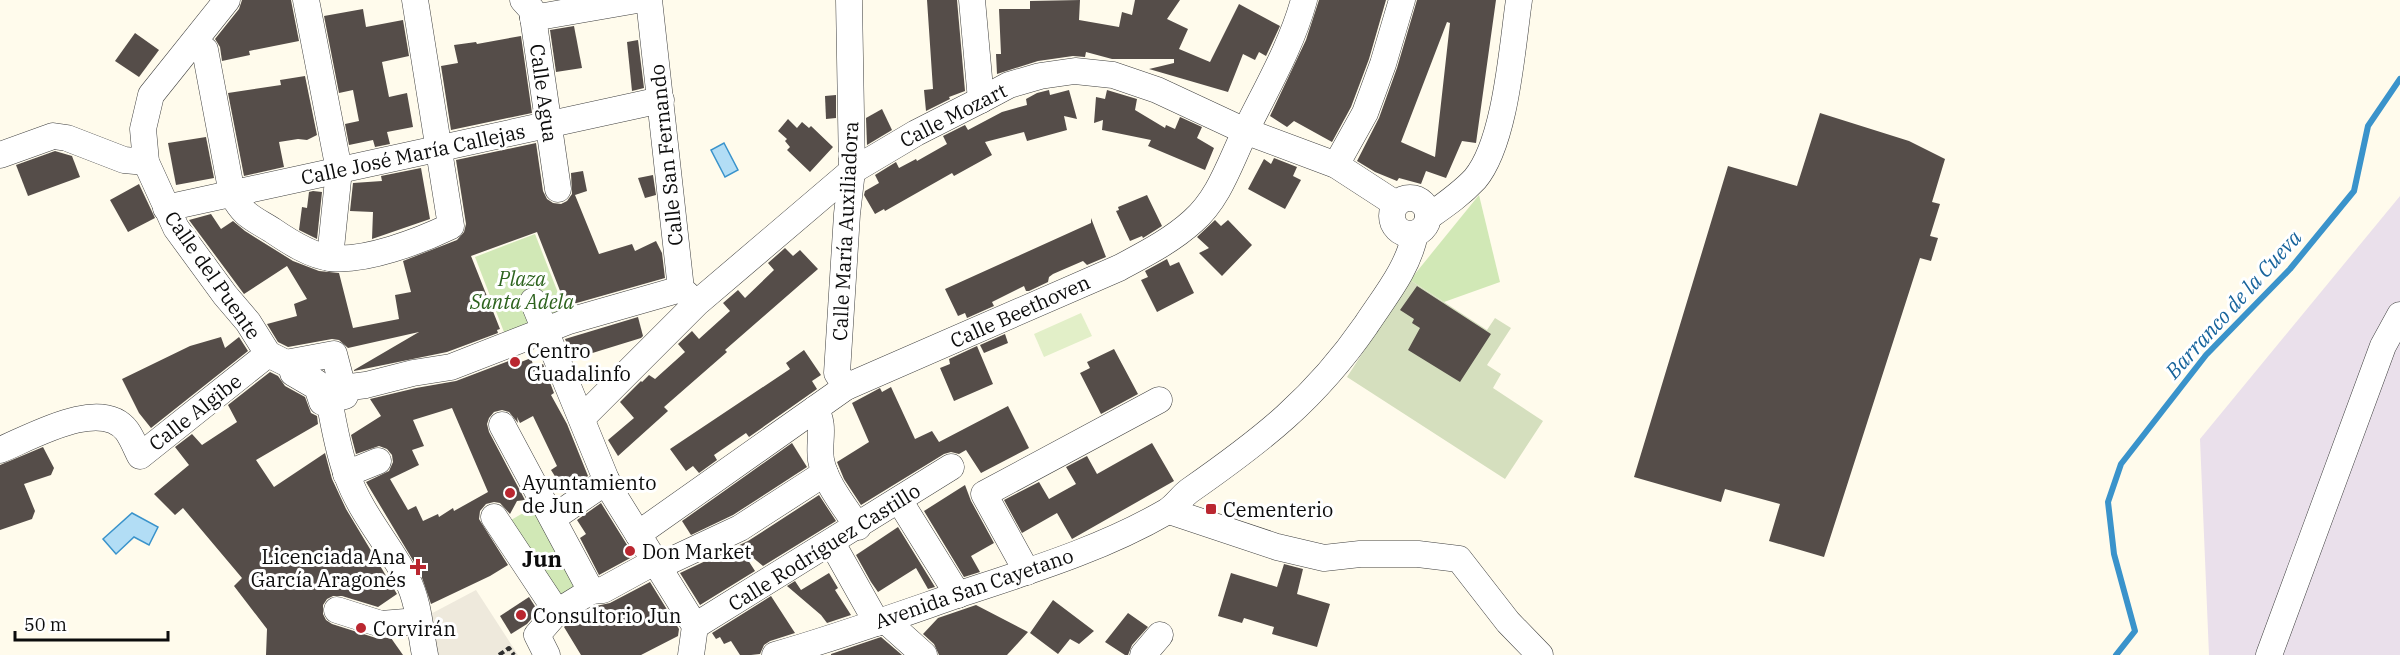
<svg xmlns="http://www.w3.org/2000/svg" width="2400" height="655" font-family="'IBM Plex Serif',serif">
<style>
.industrial{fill:#eae0eb}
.green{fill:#d1e8b6}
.cemetery{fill:#d5dfbe}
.pitch{fill:#e2efc8}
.plaza{fill:#eee9dc}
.water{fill:#b2ddf5;stroke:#3a93cb;stroke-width:1.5}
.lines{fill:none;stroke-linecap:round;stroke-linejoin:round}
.stream{stroke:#3a93cb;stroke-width:6}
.building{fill:#554d49;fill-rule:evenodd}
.minor-casing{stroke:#3f3f3f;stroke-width:27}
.path{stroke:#2e2e2e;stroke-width:4;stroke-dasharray:6 3;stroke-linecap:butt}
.minor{stroke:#fff;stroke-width:26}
.poi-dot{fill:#ba2730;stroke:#fff;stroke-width:2}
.labels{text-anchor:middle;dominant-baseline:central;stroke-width:6;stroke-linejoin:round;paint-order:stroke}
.street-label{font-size:20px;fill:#0c0c0c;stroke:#fff}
.park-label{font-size:20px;font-style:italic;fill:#2d631e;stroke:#fff}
.poi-label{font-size:20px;fill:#0c0c0c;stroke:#fff;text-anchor:start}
.water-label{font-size:21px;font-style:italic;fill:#18649c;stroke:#fff}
.quarter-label{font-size:22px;font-weight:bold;fill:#0c0c0c;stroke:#fff}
</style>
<rect width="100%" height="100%" fill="#fffbec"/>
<!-- industrial -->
<path class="industrial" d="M2400 196V655H2209L2200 439Z"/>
<!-- green -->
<g class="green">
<path d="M1479 195 1500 282 1444 302 1410 280Z"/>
<path d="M535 234 569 321 509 345 475 257Z"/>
<path d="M537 505 587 587 557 606 506 523Z"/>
</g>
<!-- cemetery -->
<path class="cemetery" d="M1410 280 1487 330 1495 318 1511 328 1487 365 1501 374 1493 388 1543 421 1505 479 1347 377Z"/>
<!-- pitch -->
<path class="pitch" d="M1081 313 1092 336 1044 357 1034 334Z"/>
<!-- plaza -->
<path class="plaza" d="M476 590 518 655H437L425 617Z"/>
<!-- water -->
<g class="water">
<path d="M724 143 738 170 725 177 711 150Z"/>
<path d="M132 513 158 527 149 545 134 537 116 554 103 539Z"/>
</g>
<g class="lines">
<!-- stream -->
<path class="stream" d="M2116 655 2135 631 2114 554 2108 502 2121 464 2206 355 2290 269 2354 191 2368 126 2400 79"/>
</g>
<!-- building -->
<g class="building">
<path d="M242 0H291L299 41 249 51 250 55 222 61 220 47 215 39 239 9Z"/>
<path d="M927 0H957L965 91 949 97 950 99 926 111 924 90 933 89Z"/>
<path d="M1080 0 1079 20 1119 27 1122 12 1132 15 1135 0H1180L1167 19 1188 29 1179 49 1210 62 1239 4 1280 26 1266 56 1259 52 1255 60 1243 54 1228 92 1149 69 1174 63V59H1112L1086 52 1085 57 1073 56 1038 61 997 74 996 54H1001L999 9H1030V1Z"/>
<path d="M1319 0H1386L1369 59 1351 107 1332 142 1294 121 1287 127 1270 116 1306 40Z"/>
<path d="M1417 0H1496L1476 143 1462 141 1446 178 1426 171 1421 184 1399 178 1397 181 1375 172 1357 161 1379 118 1397 68ZM1447 22 1450 23 1435 157 1401 142Z"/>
<path d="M363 9 366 27 403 20 409 56 382 62 389 97 407 93 413 127 387 132 390 144 375 147 373 140 349 145 345 124 359 121 353 90 339 93 324 16Z"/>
<path d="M574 26 582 68 556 72 550 30Z"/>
<path d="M135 33 159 50 139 77 115 61Z"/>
<path d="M521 36 532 113 451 130 441 66 458 63 454 45 476 42 477 44Z"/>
<path d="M638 40 644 88 632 91 627 42Z"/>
<path d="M305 76 317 135 307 140 298 139 279 142 284 167 244 176 228 93 281 85 280 80Z"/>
<path d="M1049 90 1050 95 1069 90 1077 119 1064 116 1067 130 1027 141 1024 132 985 142 992 155 954 176 952 173 885 211 884 209 875 214 864 195 865 191 879 183 875 175 896 162 899 168 916 159 917 161 947 144 943 136 965 125 968 130 1002 112 1027 105 1026 99 1037 93Z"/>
<path d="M1107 90 1137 99 1135 110 1165 128 1166 125 1175 129 1180 117 1202 127 1197 138 1214 148 1205 170 1148 146 1151 140 1102 130 1103 120 1094 123 1096 97 1105 99Z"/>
<path d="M836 95V118L826 119 825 96Z"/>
<path d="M882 109 892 130 867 145 866 118Z"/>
<path d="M1820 113 1909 141 1945 159 1932 202 1940 204 1930 236 1938 238 1931 261 1920 258 1824 557 1769 541 1780 504 1725 489 1721 502 1634 477 1728 166 1797 186Z"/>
<path d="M788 119 797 128 802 122 809 128 811 126 833 147 810 172 787 150 790 147 785 141 787 139 778 131Z"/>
<path d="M206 137 214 178 176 185 168 143Z"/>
<path d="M536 143 543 191 547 199 553 203 561 204 567 201 572 194 571 173 583 171 587 191 575 195 599 254 632 244 635 251 656 241 662 253 665 278 566 306 537 232 471 256 500 329 497 330 498 333 447 352 354 371V370L419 332 348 348 339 340 332 339 288 347 278 342 267 324 297 316 294 304 307 299 287 266 244 294 189 220 211 214 221 229 233 221 245 231 293 261 319 271 339 273 353 328 399 319 395 295 411 292 403 261 457 240 464 232 466 224 456 160Z"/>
<path d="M55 151 72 156 80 177 28 196 16 165Z"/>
<path d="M1274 158 1297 167 1293 176 1301 180 1285 209 1248 189 1264 159 1271 164Z"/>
<path d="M421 168 430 219 372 239 373 212 350 211 353 183 382 181 381 176Z"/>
<path d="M653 175 656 195 645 198 638 178Z"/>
<path d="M139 184 155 218 128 232 110 200Z"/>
<path d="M313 191 322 192 317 239 299 230 302 207 307 208 309 192Z"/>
<path d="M1147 195 1162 226 1143 238 1142 236 1130 241 1116 211 1119 210 1118 207Z"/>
<path d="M1091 218 1106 257 1087 265 1083 261 1053 274 1049 277 1048 282 1029 291H1026L1024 286 992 302 994 306 967 318 965 313 958 316 945 289 1091 223Z"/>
<path d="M1215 220 1221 226 1228 220 1252 245 1222 276 1199 253 1209 248 1197 237Z"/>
<path d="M785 248 793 256 800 250 818 269 725 350 727 352 664 407 668 411 618 456 608 440 634 418 620 402 641 381 642 382 649 375 655 379 685 352 678 344 692 331 699 339 730 311 723 303 738 290 745 298 774 270 768 263Z"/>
<path d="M1167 259 1170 266 1179 262 1194 293 1157 312 1141 280 1148 277 1145 271Z"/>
<path d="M1417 286 1491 334 1460 382 1408 350 1420 328 1412 323 1414 319 1400 310Z"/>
<path d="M638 317 643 336 641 338 573 359 565 339Z"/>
<path d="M1005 334 1008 343 984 353 980 345Z"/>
<path d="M221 337 225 348 239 337 248 351 151 428 139 413 122 379 190 346Z"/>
<path d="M977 346 993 384 954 401 940 368 950 364 949 359Z"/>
<path d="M1114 349 1138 394 1101 414 1080 373 1090 368 1087 362Z"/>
<path d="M804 350 821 375 812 381 817 389 749 437 746 433 714 455 717 460 699 473 693 466 686 471 670 449 790 369 786 363Z"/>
<path d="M519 357 521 362 531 358 534 368 543 364 554 393 551 395 567 424 588 476 565 492 551 470 557 466 533 416 520 423 517 417 518 423 509 412 502 410 494 412 489 418 487 424 489 432 525 500 517 501 510 514 500 503 494 502 486 504 480 511 479 519 508 565 490 576 431 604 420 572 366 482 389 471 393 462 392 455 387 449 379 446 356 454 351 435 381 416 370 399 416 388 456 381ZM452 408 488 492 454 511 453 508 439 517 438 514 423 521 416 506 408 510 390 479 419 465 412 450 424 446 413 420Z"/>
<path d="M270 372 278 376 285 386 305 397 311 413 317 416 318 424 256 460 274 487 325 453 332 479 346 509 397 594 378 607 342 596H333L327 599 323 605V614L326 620 332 624 376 638H391L403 655H266L267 629 234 586 242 578 183 508 175 515 154 494 189 465 175 447 192 434 202 445 237 422 228 405Z"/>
<path d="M891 387 915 439 932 431 939 442 1008 406 1029 448 981 473 966 450 959 454 951 452 944 454 861 505 844 479 837 462 869 442 852 403 880 388 882 392Z"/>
<path d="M792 443 807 467 733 515 691 535 682 521Z"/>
<path d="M1152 443 1174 481 1072 539 1057 513 1022 533 1004 500 1039 482 1049 499 1076 484 1066 467 1087 456 1097 474Z"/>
<path d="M43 447 54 468 51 475 24 484 35 511 32 519 0 530V465Z"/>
<path d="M965 485 971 501 994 543 971 556 980 572 964 577 924 511Z"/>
<path d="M819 495 836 521 763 566 739 546 755 571 700 605 680 573 748 541Z"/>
<path d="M601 503 634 556 599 575 580 538 586 534 577 520Z"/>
<path d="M898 527 935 587 928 589 916 568 878 592 871 582 856 555Z"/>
<path d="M1284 564 1303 569 1297 594 1330 604 1317 647 1272 634 1274 627 1244 618 1242 623 1218 616 1231 573 1277 587Z"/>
<path d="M829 573 838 588 835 590 851 615 827 623 821 615 787 586 795 581 801 590Z"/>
<path d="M650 582 679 629 678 636 641 655H581L564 627 567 624 596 606 610 603Z"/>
<path d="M771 596 795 633 770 641 764 645 760 654 751 655H740L731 641 724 644 720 637 716 639 712 633Z"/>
<path d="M529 597 538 611 527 624 511 634 500 616Z"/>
<path d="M1053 600 1094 631 1079 644 1070 639 1058 654 1030 633Z"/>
<path d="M976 605 1028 632 1007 655H939L934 644 923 634 938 618Z"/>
<path d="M1128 613 1148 627 1132 645 1128 655H1125L1105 642Z"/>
<path d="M881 637 902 655H831V654Z"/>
</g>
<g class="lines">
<!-- minor casing -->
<g class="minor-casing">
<g id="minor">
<path d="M227 0 151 95 143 129 146 162 176 228 225 295 248 322 268 354 292 366 327 390 366 385 413 373 451 367 569 321 681 289"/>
<path d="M306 0 339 170 330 258"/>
<path d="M523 0 532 10 558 189"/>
<path d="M649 0 681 289 692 299"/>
<path d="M972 0 981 100"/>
<path d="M533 18 637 0"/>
<path d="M205 50 232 194C244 216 251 217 272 230 288 241 311 256 331 258 365 262 420 241 451 226L415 0"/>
<path d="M0 155 53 136 67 138 124 160 146 162"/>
<path d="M1336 165 1365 113 1383 64 1402 0"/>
<circle cx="1410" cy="216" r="18"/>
<path d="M166 208 661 100"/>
<path d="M1428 217C1445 205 1461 194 1475 179 1506 142 1512 48 1519 0"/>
<path d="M533 301 610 489 695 626 691 655"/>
<path d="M334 354 345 396 322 402 317 387 293 373 291 362Z"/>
<path d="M846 387 837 373 847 214 852 171 849 0"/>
<path d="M327 390C333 418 337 449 347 475 361 514 388 543 407 579 419 602 420 630 425 655"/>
<path d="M815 409C826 425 818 442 821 460 825 483 845 507 858 527"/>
<path d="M582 418 697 303 852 171 916 133 981 100 1009 85 1040 76 1075 71 1113 75 1157 90 1245 131 1336 165 1396 204"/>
<path d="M502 425 591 591 557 612 537 635 547 655"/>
<path d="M0 450C30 438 101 396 127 431 132 438 136 448 140 456L268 354"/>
<path d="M346 474 378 461"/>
<path d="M899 500 958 595"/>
<path d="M1169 511 1277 547 1324 558 1360 554H1418L1459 559 1508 622 1540 655"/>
<path d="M494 517 557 612"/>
<path d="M553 518 607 481"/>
<path d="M638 534 846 387 1119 268C1145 254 1171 241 1193 221 1220 197 1230 162 1246 130 1267 87 1291 47 1304 0"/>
<path d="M832 543 877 623"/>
<path d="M659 566 740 528 825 473"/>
<path d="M1027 572 984 494 1159 400"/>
<path d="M591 591 603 590 656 561"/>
<path d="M337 610 381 624 418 621"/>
<path d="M885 620 924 655"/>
<path d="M695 626 951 467"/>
<path d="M775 655C838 637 899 615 960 594 1029 571 1102 549 1166 512 1175 507 1181 497 1189 491 1262 440 1315 399 1366 325 1385 296 1408 269 1415 234"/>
<path d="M1143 655 1160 635"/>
<path d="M2269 655 2383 346 2400 315"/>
</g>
</g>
<!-- path -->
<path class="path" d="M499 655 509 648 514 655"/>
<!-- minor -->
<use href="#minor" class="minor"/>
</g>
<!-- markers -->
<g class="poi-dot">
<circle cx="515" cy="362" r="6"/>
<circle cx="510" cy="493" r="6"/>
<rect x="1205" y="503" width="12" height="12" rx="3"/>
<circle cx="630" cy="551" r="6"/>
<path d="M415 558h6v6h6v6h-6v6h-6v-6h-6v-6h6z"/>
<circle cx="521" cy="615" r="6"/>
<circle cx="361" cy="628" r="6"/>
</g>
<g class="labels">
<!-- street labels -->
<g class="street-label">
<text transform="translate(544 93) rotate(82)">Calle Agua</text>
<text transform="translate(953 115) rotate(-27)">Calle Mozart</text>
<text transform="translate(413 154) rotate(-12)">Calle José María Callejas</text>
<text transform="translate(666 155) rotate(-96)">Calle San Fernando</text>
<text transform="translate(845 231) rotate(-87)">Calle María Auxiliadora</text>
<text transform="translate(213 275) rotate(55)">Calle del Puente</text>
<text transform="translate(1020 311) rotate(-24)">Calle Beethoven</text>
<text transform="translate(195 412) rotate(-38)">Calle Algibe</text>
<text transform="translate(824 547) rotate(-32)">Calle Rodríguez Castillo</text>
<text transform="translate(974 588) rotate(-19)">Avenida San Cayetano</text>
</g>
<!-- park labels -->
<g class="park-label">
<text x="522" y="278">Plaza<tspan x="522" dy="23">Santa Adela</tspan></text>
</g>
<!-- poi labels -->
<g class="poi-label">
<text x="527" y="350">Centro<tspan x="527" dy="23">Guadalinfo</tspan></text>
<text x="522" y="482">Ayuntamiento<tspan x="522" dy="23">de Jun</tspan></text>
<text x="1223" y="509">Cementerio</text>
<text x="642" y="551">Don Market</text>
<text x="406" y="556" text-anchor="end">Licenciada Ana<tspan x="406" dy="23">García Aragonés</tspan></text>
<text x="533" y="615">Consultorio Jun</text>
<text x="373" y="628">Corvirán</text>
</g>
<!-- water labels -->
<g class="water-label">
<text transform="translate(2233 304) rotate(-48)">Barranco de la Cueva</text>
</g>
<!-- quarter labels -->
<g class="quarter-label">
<text x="542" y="558">Jun</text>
</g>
</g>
<!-- scale -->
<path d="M15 631v9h153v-9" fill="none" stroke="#0c0c0c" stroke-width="3"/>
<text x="24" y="631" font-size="18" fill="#0c0c0c" stroke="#ffffff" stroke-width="4.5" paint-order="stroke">50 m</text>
</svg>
